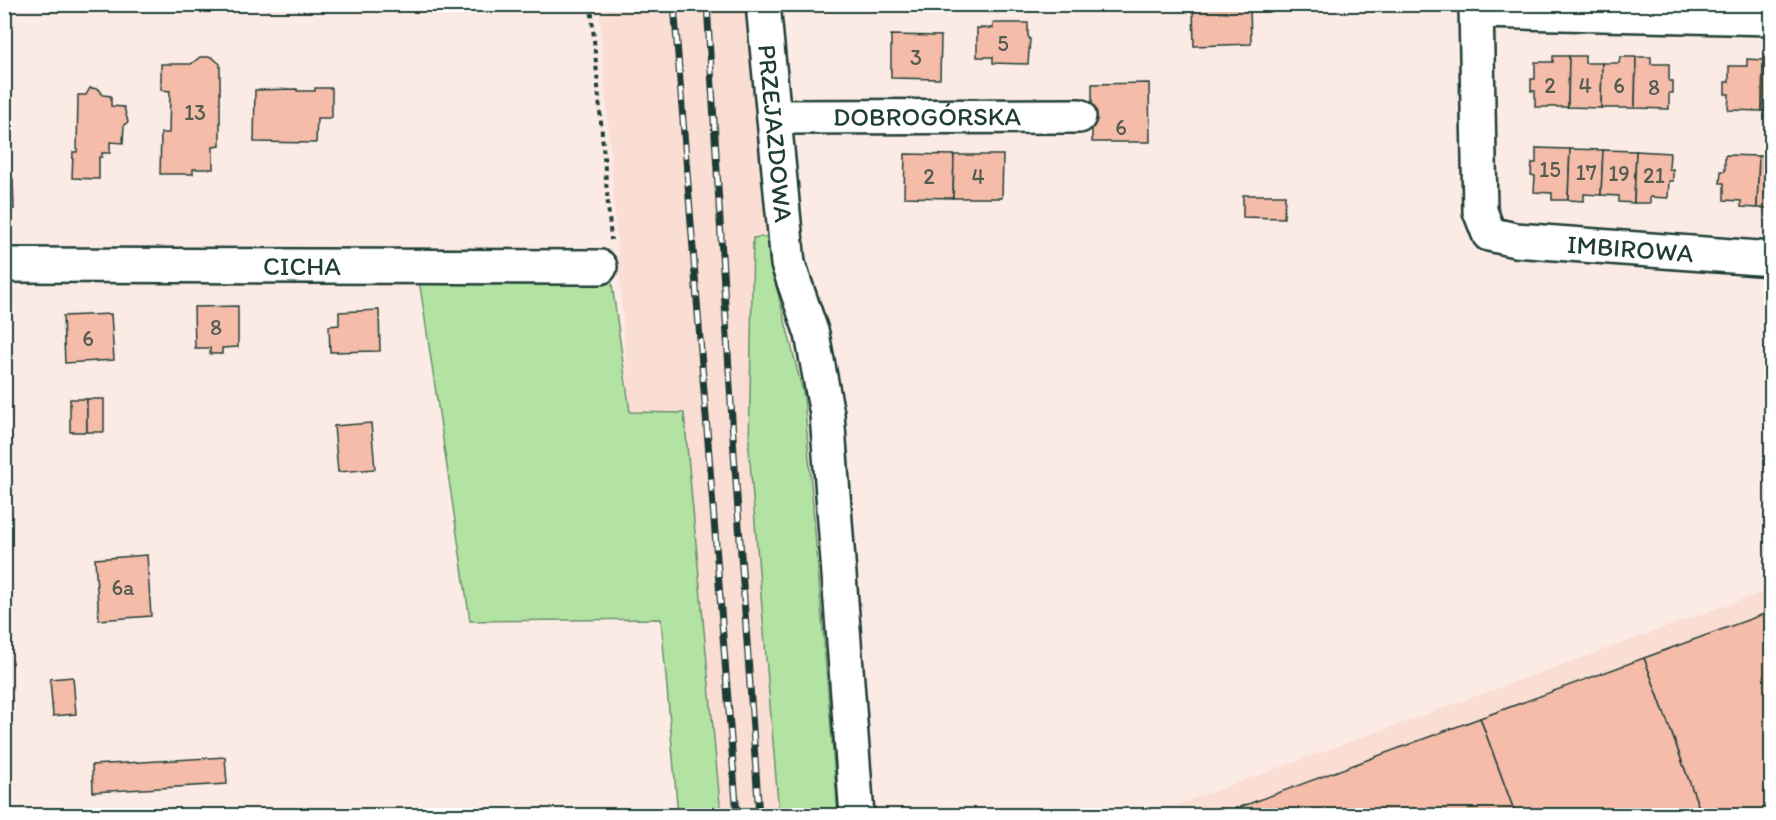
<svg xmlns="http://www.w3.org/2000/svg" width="1776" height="820" font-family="Itim,sans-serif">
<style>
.built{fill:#faddd3}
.green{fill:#b2e3a3;stroke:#68906c;stroke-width:1.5}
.building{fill:#f4bca9;stroke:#1f3d34;stroke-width:1.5}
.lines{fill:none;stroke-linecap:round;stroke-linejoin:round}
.minor-casing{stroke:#1f3d34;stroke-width:38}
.path{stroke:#1f3d34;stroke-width:4;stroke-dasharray:4.5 4.5;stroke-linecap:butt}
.minor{stroke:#fff;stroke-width:33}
.rail-casing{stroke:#1f3d34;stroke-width:7}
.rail{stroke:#fff;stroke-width:4.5;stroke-dasharray:14;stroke-linecap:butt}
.labels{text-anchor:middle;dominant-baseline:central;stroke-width:4.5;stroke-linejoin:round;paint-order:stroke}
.number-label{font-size:22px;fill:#545d51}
.street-label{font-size:26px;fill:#1f3d34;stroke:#fff}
</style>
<rect width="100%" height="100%" fill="#fcebe5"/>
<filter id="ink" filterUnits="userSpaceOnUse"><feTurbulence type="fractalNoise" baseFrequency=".0167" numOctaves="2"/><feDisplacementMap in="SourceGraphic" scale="12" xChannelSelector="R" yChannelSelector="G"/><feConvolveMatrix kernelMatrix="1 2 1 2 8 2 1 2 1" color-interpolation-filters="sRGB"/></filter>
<g filter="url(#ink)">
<!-- built -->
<g class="built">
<path d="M599 5H747L772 236 753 239 749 449 779 815H721L684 414 630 413Z"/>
<path d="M1771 589V815H1149Z"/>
</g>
<!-- green -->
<g class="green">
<path d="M772 236 769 258 804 396 838 815H779L749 449 753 238Z"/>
<path d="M611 277 630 412 684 413 721 815H678L661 619 470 621 419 279Z"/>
</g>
<!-- building -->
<g class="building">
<path d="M1250 5 1251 44 1194 46 1193 6Z"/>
<path d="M993 23H1028V36L1030 39 1028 64 993 63V57H977V28H993Z"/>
<path d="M891 35 941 36 940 79 891 78Z"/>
<path d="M1553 56H1569L1568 107H1535V91H1531V79H1535V62H1553Z"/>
<path d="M1569 56H1585V63H1602L1601 108 1568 107Z"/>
<path d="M200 57H212L220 64V146L213 147V169H193V174H160L161 133H169L170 91 161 90V64H191Z"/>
<path d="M1620 57H1636L1635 108H1601L1602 63H1619Z"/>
<path d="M1636 57H1651V64H1669V81H1673V93H1669V109L1635 108Z"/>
<path d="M1747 59 1763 60 1762 111 1728 110 1729 94H1725V82H1729V66H1747Z"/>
<path d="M1763 60H1772V111H1762Z"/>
<path d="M1149 83 1150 142H1092V84Z"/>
<path d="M90 88 99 89 103 95 111 96V106L124 107 128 122 124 125 123 143 110 142V153H102V157H99V179L72 178 73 152H77L78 95H86Z"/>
<path d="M315 88H332V118H317L316 143 254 142 255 90 297 89V91H315Z"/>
<path d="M1536 148 1570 149 1568 200H1552V193L1534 192 1535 176 1531 175 1532 163H1536Z"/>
<path d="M1570 149 1603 150 1601 195 1584 194V201L1568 200Z"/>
<path d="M1603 150 1636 151 1634 203 1619 202V196L1601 195Z"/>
<path d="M1636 151 1670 153 1669 169H1673V181H1669L1668 198 1650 197V203H1634Z"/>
<path d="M905 154 954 155 953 198 904 197Z"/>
<path d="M954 155H1003L1002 198H953Z"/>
<path d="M1725 155 1759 156 1757 208 1741 207V201L1724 200V183H1720L1721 171H1725Z"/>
<path d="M1759 156 1772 157V208H1757Z"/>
<path d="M4 179H13L14 209H4Z"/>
<path d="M1243 195H1285L1284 218 1243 217Z"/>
<path d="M238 306V347L222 348V354H210V348H195L194 307Z"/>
<path d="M379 310 380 351 330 352 329 326 339 325V312Z"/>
<path d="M111 314 114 360 65 363 63 316Z"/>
<rect x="70" y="399" width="17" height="33"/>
<rect x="87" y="399" width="17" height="33"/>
<path d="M371 423 375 469 338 472 334 426Z"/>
<path d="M147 555 151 616 99 620 95 559Z"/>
<path d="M1772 611V816H1702L1644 658Z"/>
<path d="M1644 658 1702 816H1516L1480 718Z"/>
<path d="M73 677 76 714 53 716 50 679Z"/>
<path d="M1480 718 1516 816H1216Z"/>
<path d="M225 757 227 784 93 792 92 765Z"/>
</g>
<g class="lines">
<!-- minor casing -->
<g class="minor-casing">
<g id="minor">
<path id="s1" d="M763 4 788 264 812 334 827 414 857 816"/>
<path id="s2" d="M1476 4 1480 211 1489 234 1515 240 1772 259"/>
<path d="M1476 11 1772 18"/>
<path id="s3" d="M774 117 1079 116"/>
<path id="s4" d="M4 265 600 267"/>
</g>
</g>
<!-- path -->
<path class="path" d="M591 4 611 240"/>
<!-- minor -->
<use href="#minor" class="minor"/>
<!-- rail casing -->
<g class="rail-casing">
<g id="rail">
<path d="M674 4 737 816"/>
<path d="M707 4 734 453 759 816"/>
</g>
</g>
<!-- rail -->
<use href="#rail" class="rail"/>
</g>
</g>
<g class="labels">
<!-- number labels -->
<g class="number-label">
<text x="1003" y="43">5</text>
<text x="916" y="57">3</text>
<text x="1550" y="85">2</text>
<text x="1585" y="85">4</text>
<text x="1619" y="85">6</text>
<text x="1654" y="87">8</text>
<text x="195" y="112">13</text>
<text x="1121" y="127">6</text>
<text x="1550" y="169">15</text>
<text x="1586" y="172">17</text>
<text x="1619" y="173">19</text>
<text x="1654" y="175">21</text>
<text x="929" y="176">2</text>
<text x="978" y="176">4</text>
<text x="216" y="327">8</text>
<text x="88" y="338">6</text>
<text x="123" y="587">6a</text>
</g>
<!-- street labels -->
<g class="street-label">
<text stroke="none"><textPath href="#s3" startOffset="153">DOBROGÓRSKA</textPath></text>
<text stroke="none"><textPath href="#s1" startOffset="130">PRZEJAZDOWA</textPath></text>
<text stroke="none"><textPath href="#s2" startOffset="374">IMBIROWA</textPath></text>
<text stroke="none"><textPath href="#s4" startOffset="298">CICHA</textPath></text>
</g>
</g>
<!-- margin -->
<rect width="1776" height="820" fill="none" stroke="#fff" stroke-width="24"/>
<rect x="12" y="12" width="1752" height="796" fill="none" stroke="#1f3d34" stroke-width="2" filter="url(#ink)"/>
</svg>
